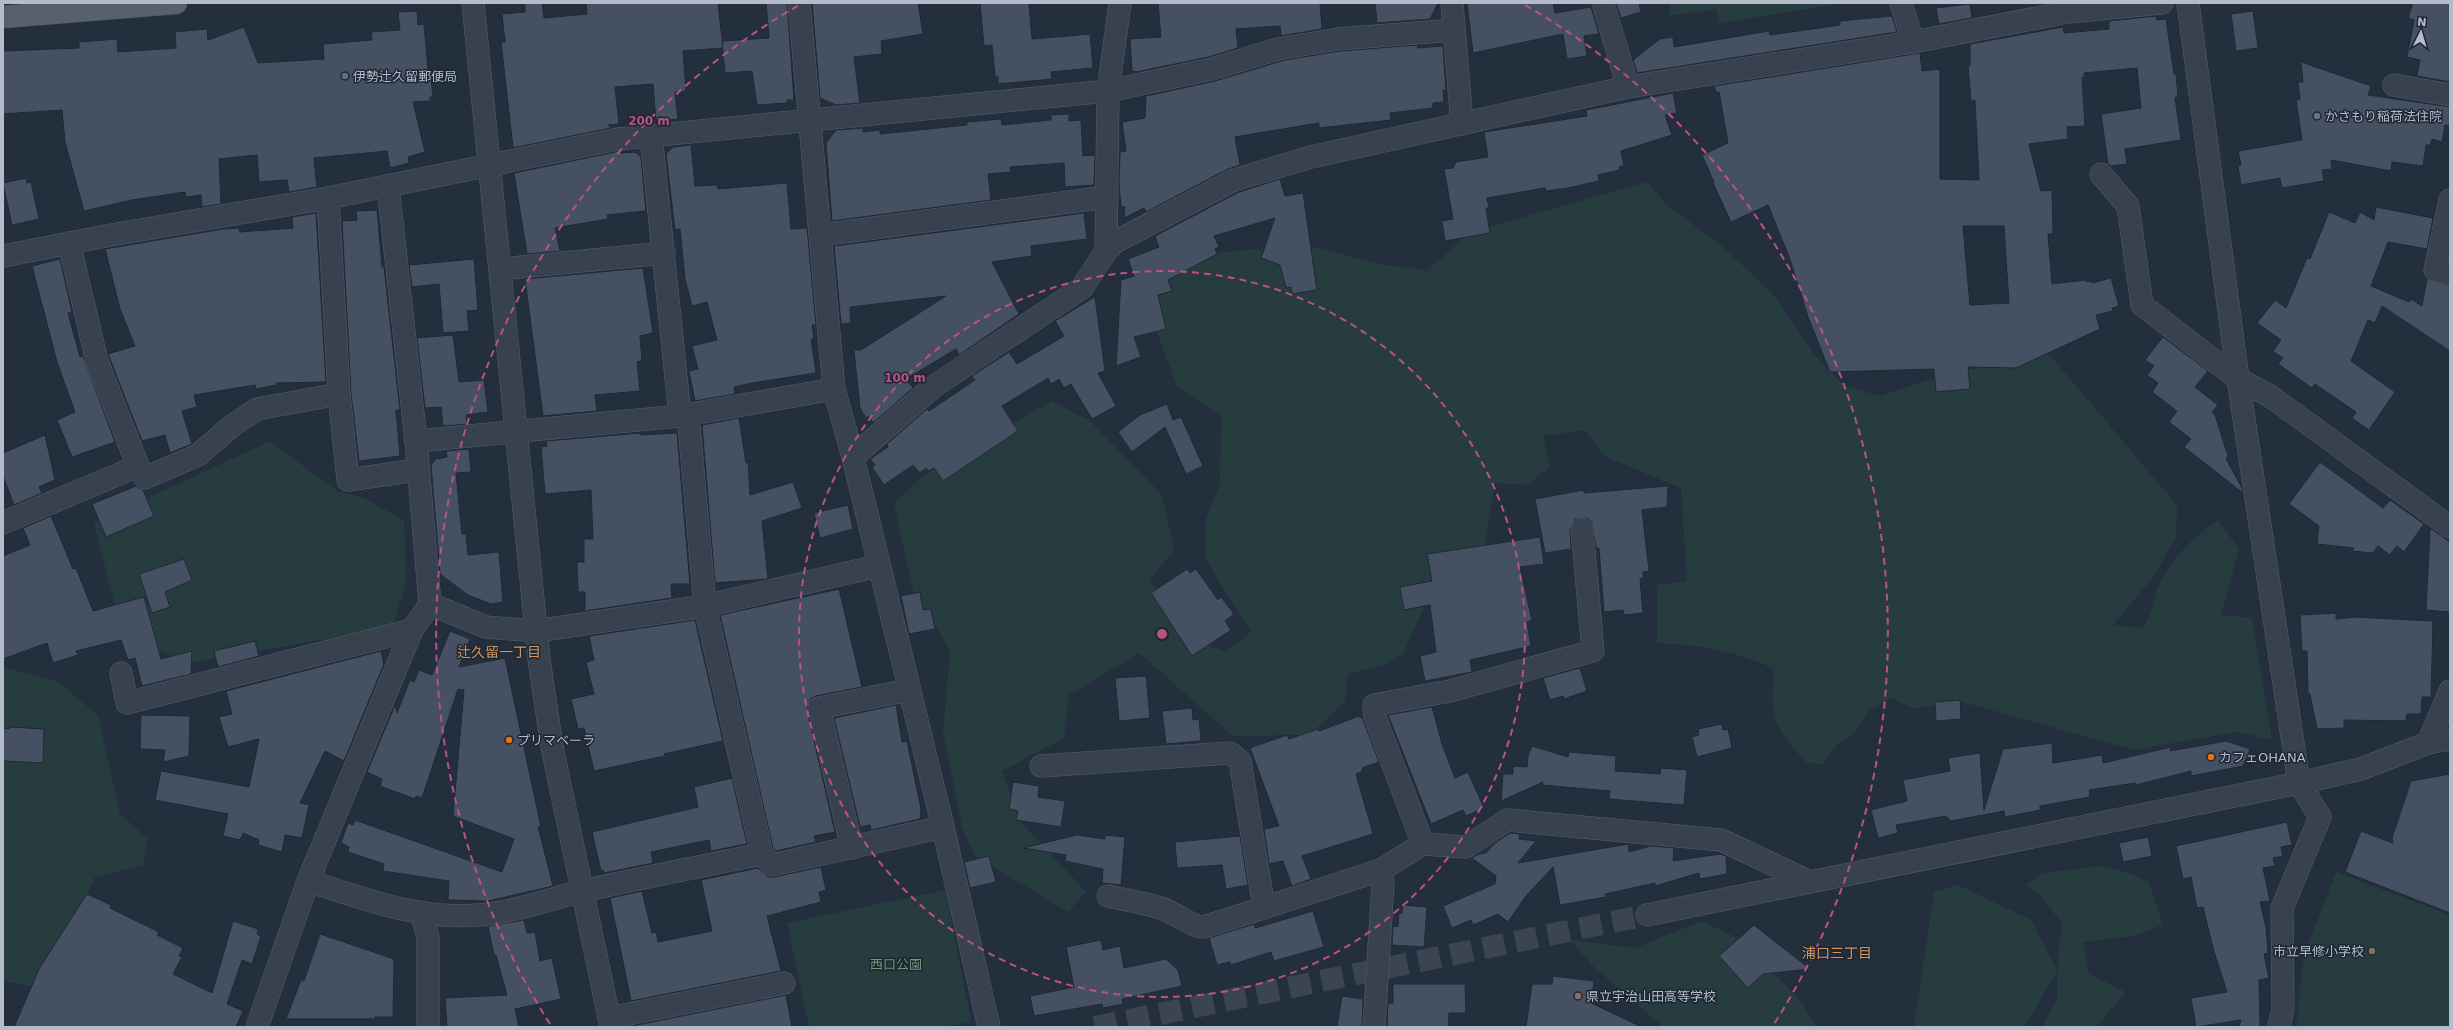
<svg xmlns="http://www.w3.org/2000/svg" width="2453" height="1030" font-family="'DejaVu Sans','Noto Sans JP',sans-serif">
<style>
.green{fill:#263c3f}
.building{fill:#455162;stroke:#1f2835;fill-rule:evenodd}
.lines{fill:none;stroke-linecap:round;stroke-linejoin:round}
.minor-tunnel{stroke:#3a4453;stroke-width:22;stroke-dasharray:22 11;stroke-linecap:butt}
.minor-casing{stroke:#565f6c;stroke-width:23}
.major-casing{stroke:#414a57;stroke-width:23}
.minor{stroke:#38414e;stroke-width:22}
.major{stroke:#56606e;stroke-width:22}
.ring{fill:none;stroke:#bd5182;stroke-width:2;stroke-dasharray:7 5}
.service-dot{fill:#5c6f8a;stroke:#1d2633;stroke-width:1.5}
.worship-dot{fill:#6b7280;stroke:#1d2633;stroke-width:1.5}
.food-dot{fill:#e8710a;stroke:#1d2633;stroke-width:1.5}
.education-dot{fill:#8d6e63;stroke:#1d2633;stroke-width:1.5}
.labels{text-anchor:middle;dominant-baseline:central;stroke-width:3;stroke-linejoin:round;paint-order:stroke}
.poi-label{font-size:13px;fill:#b4bcc9;stroke:#1d2633;text-anchor:start}
.park-label{font-size:13px;fill:#6b9a76;stroke:#1d2633}
.neighbourhood-label{font-size:14px;fill:#d59563;stroke:#1d2633}
.centre{fill:#bd5182;stroke:#1d2633;stroke-width:2}
.ring-label{font-size:12px;text-anchor:middle;font-weight:bold;fill:#bd5182;stroke:#1d2633;stroke-width:3;stroke-linejoin:round;paint-order:stroke}
</style>
<rect width="100%" height="100%" fill="#242f3e"/>
<!-- green -->
<g class="green">
<path d="M1670 3H1844L1719 23 1716 9 1670 16Z"/>
<path d="M1647 182 1668 206 1721 245 1772 293 1816 356 1844 386 1880 396 1944 375 2049 354 2177 505 2176 538 2151 580 2113 625 2142 628C2153 614 2153 598 2160 583 2172 558 2195 535 2218 521L2239 549 2221 615 2252 618 2272 740 2238 732 2134 750 1959 701 1913 709 1893 698 1868 711 1856 732 1838 744 1823 764 1807 763C1772 725 1770 722 1774 669 1734 650 1701 645 1657 643V585L1687 581 1681 488 1606 457 1584 430 1543 436 1550 467 1527 485 1495 483 1483 554 1436 580 1403 654 1387 664 1348 674 1345 701 1310 735 1233 736 1139 653 1069 695 1064 738 1002 771 1021 822 1086 892 1068 912 974 855 962 827 943 733 950 650 913 591 894 504 925 474 1052 401 1090 421 1162 495 1174 550 1149 581 1196 641 1226 652 1251 632 1206 560V518L1220 483 1221 416 1176 385 1145 298 1205 254 1248 250 1305 245 1376 263 1427 271 1470 232Z"/>
<path d="M270 441 337 491 366 499 404 521 406 583 393 625 377 630 184 664 121 630 94 523Z"/>
<path d="M3 667 58 682 98 715 120 814 148 839 143 865 95 877 40 988 3 981Z"/>
<path d="M2102 866 2132 874 2149 882 2163 925 2133 936 2083 942 2089 974 2126 992 2096 1027H2042L2057 999V972L2024 1027H1914L1934 892 1958 885 2031 920 2057 970 2062 924 2042 897 2026 885 2042 873Z"/>
<path d="M2336 872 2450 915V1027H2296L2304 955Z"/>
<path d="M945 890 971 1021 945 1027H809L787 923Z"/>
<path d="M1702 921 1737 938 1801 1001 1817 1027H1663L1593 966 1570 940 1635 948Z"/>
</g>
<!-- building -->
<g class="building">
<path d="M525 3H542L544 18 587 14 586 3H718L723 48 683 51 686 91 675 92 678 119 656 121 653 84 615 87 619 124 608 125 611 128 513 148 501 42H505L502 14 525 12Z"/>
<path d="M766 3H787L794 100H787L788 103 757 105 752 71 725 73 722 41 769 38Z"/>
<path d="M812 3H918L923 34 881 41 882 54 854 57 860 103 836 105 820 98Z"/>
<path d="M980 3H1029L1032 39 1090 34 1093 68 1051 72 1052 79 998 84V77L995 76 992 45 984 46Z"/>
<path d="M1158 3H1320L1322 29 1281 36 1280 26 1236 29 1238 48 1209 57 1136 72 1132 71 1130 39 1161 37Z"/>
<path d="M1375 3H1438L1430 19 1377 23Z"/>
<path d="M1467 3H1553L1555 13 1591 7 1599 34 1584 36 1587 56 1567 59 1563 34 1473 53Z"/>
<path d="M1616 3H1639L1641 12 1621 18Z"/>
<path d="M2413 3H2450V82L2417 76 2420 60 2407 57 2414 20 2408 18Z"/>
<path d="M1970 4 1972 18 1939 24 1936 8Z"/>
<path d="M417 11 418 25 424 24 428 70H430L433 97H430V101L413 102 425 152 408 157 409 163 390 168 387 151 314 158 317 187 289 192 287 180 259 182 257 155 219 159 221 204 202 207 201 195 186 197 185 192 132 200 84 211 65 142 62 110 3 114V51L79 48V42L117 39 118 52 176 48 175 32 207 29 208 40 244 27 258 63 324 59 323 44 372 40 371 32 400 30 398 12Z"/>
<path d="M2253 11 2258 48 2236 51 2231 14Z"/>
<path d="M1892 16 1897 32 1637 73 1633 60 1660 39 1673 37 1674 47 1769 31 1770 35 1840 25V21Z"/>
<path d="M2156 16 2157 20 2166 19 2174 74H2176L2178 97 2175 98 2181 140 2125 149 2127 164 2111 166 2108 164 2101 114 2141 108 2137 68 2084 73 2085 77H2082L2085 126 2067 127 2068 139 2029 144 2041 191 2052 190 2053 234H2048L2052 284 2086 280 2087 282 2091 281 2092 283 2111 278 2119 306 2112 308 2113 311 2096 315 2100 329 2016 368 1968 367 1970 389 1936 392 1934 369 1830 372 1808 317 1790 259 1768 205 1731 222 1713 183 1714 182 1702 155 1728 143 1719 92H1716L1714 86 1920 53 1922 71 1940 69V179L1979 180 1975 100 1971 101 1968 66H1970V44L2063 27 2064 33 2109 29V21ZM1963 226H2004L2009 303 1970 305Z"/>
<path d="M1418 45 1417 48 1443 46 1446 90H1443L1444 102 1433 103V108L1390 113 1391 120 1319 128V123L1235 137 1240 165 1228 169 1146 212 1144 208 1124 218 1125 207H1121L1119 184 1120 152 1126 151 1122 122 1145 118 1146 96 1215 81 1285 60 1340 51Z"/>
<path d="M2301 62 2371 86 2368 95 2450 107V126L2445 125 2442 142 2432 139 2430 145H2426L2423 166 2392 162 2391 171 2331 160 2332 169 2322 170 2324 181 2282 188 2280 178 2241 185 2238 166 2241 165 2238 151 2302 140 2296 100 2300 99 2298 82H2303Z"/>
<path d="M1673 93 1677 113 1665 115 1672 135 1621 151 1624 166 1619 167 1620 170 1598 175 1599 181 1568 188 1546 191 1545 188 1487 198 1489 208H1486L1490 233 1445 241 1442 221 1453 219 1444 169 1453 168 1456 162 1488 157 1484 132 1587 116 1586 110Z"/>
<path d="M1069 114V121L1081 120 1083 156 1095 155 1094 185 1065 187 1064 163 1010 167 1011 172 988 174 991 200 832 221 826 143 836 130 863 128V132L880 130V134L967 125V122L1001 119 1002 125 1051 120V115Z"/>
<path d="M691 145 695 186 717 185 718 189 787 183 791 229 807 228 816 325H812L814 339H811L816 373 752 383 734 387 735 394 695 401 689 371 698 369 692 346 717 340 707 302 692 306 685 279 680 229 675 230 666 154 673 147Z"/>
<path d="M620 151 621 153 635 152 641 157 646 211 607 215 608 219 555 228 560 251 527 254 514 173Z"/>
<path d="M26 178 27 183 31 182 39 219 12 225 3 183Z"/>
<path d="M1280 179 1285 196 1303 193 1317 290 1292 294 1291 287 1286 288 1280 265 1261 258 1275 218 1214 236 1219 247 1215 249 1217 254 1168 280 1172 291 1158 295 1166 329 1134 337 1141 357 1116 366 1121 280 1134 276 1128 259 1159 247 1155 236 1239 192Z"/>
<path d="M2376 207 2433 218 2427 249 2388 242 2371 286 2409 302 2411 299 2422 306 2427 279 2450 285V351L2382 306 2375 323 2368 320 2351 361 2395 392 2369 430 2352 418 2356 412 2315 384 2312 388 2278 364 2283 358 2273 351 2281 340 2257 323 2275 300 2286 308 2307 258 2310 259 2329 212 2355 223 2360 212 2374 220Z"/>
<path d="M377 210 382 267H384L400 410H396L400 456 359 461 351 393 342 221 357 220 356 211Z"/>
<path d="M316 213 326 382 276 383V385L256 389 255 385 194 395 197 407 182 411 192 444 170 453 165 435 142 441 108 354 135 346 120 309 105 249 223 229 239 228 240 232 293 228 292 217Z"/>
<path d="M1084 213 1087 239 1031 246 1032 256 992 262 1019 314 959 355 956 349 906 379 913 388 873 423 869 416 866 418 860 408 854 350H861L946 296 850 307 851 323 841 324 834 246Z"/>
<path d="M60 259 72 312 68 313 80 357 83 356 115 442 72 457 57 420 75 412 57 362 32 266Z"/>
<path d="M474 259 478 310 467 311 469 331 443 333 439 284 412 287 409 265Z"/>
<path d="M643 268 653 333 640 336 642 361 637 362 640 391 595 395 597 411 543 416 525 279Z"/>
<path d="M1095 297 1105 371 1098 373 1116 406 1092 419 1071 384 1064 388 1059 379 1051 384 1048 378 1002 406 1018 431 943 481 934 468 929 471 926 468 920 473 913 465 884 485 872 467 875 465 870 459 888 447 887 444 927 409 929 411 975 380 972 376 1009 352 1017 364 1064 336 1055 321Z"/>
<path d="M453 335 459 382 484 380 488 412 466 415 467 424 443 426 441 407 425 408 417 338Z"/>
<path d="M2163 337 2208 371 2195 387 2218 405 2212 412 2215 415 2228 456 2226 459 2241 486 2243 493 2184 447 2191 439 2169 422 2177 411 2152 392 2158 383 2147 375 2154 366 2145 360Z"/>
<path d="M1167 404 1173 420 1181 417 1203 466 1186 474 1165 427 1132 452 1118 432 1140 415Z"/>
<path d="M739 418 746 463 748 462 750 495 793 482 802 508 762 521 768 579 715 583 702 425Z"/>
<path d="M640 433V435L677 433 690 584H671L672 598 585 611V592H578L577 562H584V539H593L591 490 545 494 541 447 547 446 546 441Z"/>
<path d="M45 435 55 480 39 487 42 493 14 505 3 476V453Z"/>
<path d="M469 449 471 472 456 473 462 534H466L468 555 499 552 503 602 491 604 468 595 440 574 431 465 436 459 447 457 446 451Z"/>
<path d="M2320 462 2383 508 2390 500 2424 524 2404 552 2397 546 2390 555 2378 546 2373 553 2352 551 2354 548 2317 544 2319 526 2289 504Z"/>
<path d="M136 486 143 490 154 516 106 537 92 504Z"/>
<path d="M1668 486 1667 507 1642 510 1649 571 1643 572V578L1640 579 1643 613 1624 615 1623 610 1604 612 1599 548H1596L1592 522 1587 518 1575 519 1570 530 1571 549 1545 553 1535 499 1584 490V493Z"/>
<path d="M848 505 853 529 820 538 814 513Z"/>
<path d="M51 516 73 569 76 568 93 611 144 597 161 659 192 651 191 674 142 686 135 658 128 660 121 640 76 651 78 655 53 663 47 643 3 659V556L30 545 23 528Z"/>
<path d="M2430 528 2450 542V612L2426 610Z"/>
<path d="M1540 537 1544 564 1520 567 1532 620 1527 622 1531 646 1470 660 1472 672 1425 681 1420 656 1436 652 1430 605 1404 610 1400 587 1432 581 1427 554Z"/>
<path d="M184 559 192 580 165 592 170 607 152 613 139 574Z"/>
<path d="M1187 569 1190 573 1196 569 1218 600 1221 597 1234 614 1225 621 1231 630 1192 656 1151 593Z"/>
<path d="M839 589 862 687 816 696 810 699 807 710 835 832 814 836 816 842 776 851 773 848 720 615Z"/>
<path d="M920 592 923 610 931 609 935 629 909 634 901 596Z"/>
<path d="M2336 613V619L2355 617 2433 621 2431 697H2422L2421 714H2407L2406 721 2344 720V728L2317 729 2310 694H2308L2307 651H2302L2300 615Z"/>
<path d="M695 620 723 741 664 754 665 756 594 771 584 728 578 729 571 699 594 694 586 662 594 660 589 636Z"/>
<path d="M450 631 470 639 459 667 505 658 541 827H538L553 886 488 901 448 900 449 881 383 871 384 864 348 852 349 847 341 843 348 823 353 825 355 820 502 872 514 839 453 816 464 690 458 689 422 798 416 796 415 799 380 786 382 779 367 772 395 705 397 713 410 680 414 682 419 670 432 675Z"/>
<path d="M255 641 259 656 218 667 214 651Z"/>
<path d="M381 651 384 664 344 761 325 751 300 803 309 805 302 838 285 835 282 852 258 845 259 840 243 833 240 840 223 836 228 814 155 800 161 771 249 787 259 739 228 747 219 717 232 714 226 691Z"/>
<path d="M1580 668 1587 691 1564 699 1563 696 1550 700 1543 678Z"/>
<path d="M1146 676 1150 718 1119 721 1115 678Z"/>
<path d="M1960 700 1961 719 1936 721 1935 702Z"/>
<path d="M896 705 902 742 907 741 921 809 920 819 871 830 870 825 860 827 834 718Z"/>
<path d="M1432 707 1442 744 1455 778 1468 772 1484 808 1466 816 1463 810 1431 824 1388 715Z"/>
<path d="M1192 708 1193 720 1199 719 1201 741 1166 744 1162 711Z"/>
<path d="M141 715 190 716 189 756 163 762 165 750 140 749Z"/>
<path d="M1359 716 1360 718 1362 717 1379 762 1362 768 1363 771 1356 774 1373 834 1302 856 1311 879 1292 886 1283 861 1269 864 1264 829 1279 826 1250 748 1287 735 1289 739 1318 729 1319 731Z"/>
<path d="M1722 724 1723 730 1728 729 1732 748 1697 757 1692 737 1699 735 1698 729Z"/>
<path d="M10 727 44 729 43 763 3 761V728L9 729Z"/>
<path d="M2226 741 2250 749 2243 766 2191 776V771L2136 785 2135 783 2089 790 2090 797 2040 806V810L2005 817 2004 811 1951 821 1946 816 1896 825 1898 833 1878 838 1871 810 1907 801 1903 780 1950 771 1948 758 1980 753 1984 810 2003 749 2052 743 2053 763 2102 755 2103 763 2171 747 2170 751Z"/>
<path d="M1532 746 1568 757 1569 752 1616 756 1615 771 1660 774 1661 768 1687 770 1684 805 1609 799 1610 791 1542 785 1543 782 1501 801 1503 774H1513V766L1527 767 1528 756Z"/>
<path d="M2450 774V913L2345 872 2361 831 2393 843 2392 838 2411 781Z"/>
<path d="M732 778 747 844 711 851 709 840 651 852 653 863 604 873 603 870 601 871 592 832 698 807 694 787Z"/>
<path d="M1013 782 1039 786 1038 797 1065 801 1061 827 1016 820 1018 811 1009 809Z"/>
<path d="M2287 822 2292 845 2281 847 2283 856 2273 858 2275 866 2263 868 2270 901 2260 902 2266 927 2268 953 2264 954 2269 978 2259 980 2260 1027H2239L2241 1020 2196 1027 2191 998 2227 992 2213 948 2203 907 2197 908 2191 877 2183 879 2176 846Z"/>
<path d="M1510 833 1520 834 1519 839 1536 841 1518 863 1628 844 1629 852 1651 846 1674 848 1673 861 1720 854 1726 856 1727 874 1700 879 1699 873 1655 886V883L1605 894 1606 897 1560 905 1553 867 1526 896 1508 922 1498 914 1473 925 1471 920 1452 928 1443 906 1495 884 1496 876 1472 858 1479 854 1486 853 1494 844Z"/>
<path d="M1077 835 1105 839V835L1125 837 1121 885 1102 883 1103 869 1065 861 1066 855 1023 848Z"/>
<path d="M1240 836 1248 885 1226 889 1222 865 1177 868 1175 842Z"/>
<path d="M2148 837 2152 856 2123 862 2119 843Z"/>
<path d="M989 856 996 882 970 888 964 862Z"/>
<path d="M821 867 826 890 819 892 821 902 767 916 781 971 631 1001 610 898 642 891 652 933 656 932 658 942 712 931 701 880 758 868 768 877H774Z"/>
<path d="M87 894 111 905 110 908 159 932 157 935 183 948 179 956 182 957 173 974 212 993 233 921 258 929 257 934 261 936 252 964 242 960 227 1004 243 1011 236 1027H14L40 967Z"/>
<path d="M1403 905 1427 907 1424 947 1392 945 1393 926 1398 927 1399 913H1402Z"/>
<path d="M1313 911 1324 947 1274 961 1271 952 1231 965 1230 962 1217 965 1209 938 1254 924 1255 928Z"/>
<path d="M524 920 527 933 535 932 540 961 552 958 561 999 515 1009 519 1027H447L445 998 507 995 496 955H494L488 926Z"/>
<path d="M1754 925 1810 969 1763 974 1748 988 1719 956Z"/>
<path d="M320 934 394 959 393 1017H375V1019H286L301 980 304 981Z"/>
<path d="M1101 940 1103 950 1120 946 1124 968 1166 959 1178 970 1182 986 1122 999 1123 1004 1103 1008 1102 1004 1034 1016 1030 996 1074 987 1066 947Z"/>
<path d="M1553 976 1594 981 1591 1003 1642 1027H1526L1532 984H1552Z"/>
<path d="M1393 984H1465L1466 1013H1449L1448 1027H1387L1388 1003H1393Z"/>
<path d="M786 995 792 1027H637V1025Z"/>
<path d="M1342 996 1363 999 1362 1027H1337Z"/>
</g>
<g class="lines">
<!-- minor-tunnel -->
<path class="minor-tunnel" d="M1095 1027 1647 915"/>
<!-- minor casing -->
<g class="minor-casing">
<g id="minor">
<path d="M473 3 539 659 552 747 611 1027"/>
<path d="M799 3 834 389 853 457 943 827 989 1027"/>
<path d="M1452 3 1462 124"/>
<path d="M1603 3 1628 87"/>
<path d="M1901 3 1913 42"/>
<path d="M2188 3 2238 379 2299 783 2320 817 2282 908 2283 1009 2279 1027"/>
<path d="M2394 85 2450 95"/>
<path d="M651 135 680 416"/>
<path d="M2101 174 2128 206 2142 305 2238 379 2270 396 2450 527"/>
<path d="M328 198 339 394 348 480 417 470"/>
<path d="M2450 200 2435 270 2450 273"/>
<path d="M821 235 1107 197"/>
<path d="M69 243 97 361 138 466"/>
<path d="M1106 251 1108 91 1120 3"/>
<path d="M3 256 111 235 328 198 618 139 1108 91 1212 69 1278 49 1338 39 1454 30"/>
<path d="M500 269 664 253"/>
<path d="M688 414 705 606 762 854"/>
<path d="M416 441 680 416 834 389"/>
<path d="M853 457 933 387 1082 288 1106 251 1115 242 1234 180 1311 157 1628 87 1913 42 2068 12 2162 3"/>
<path d="M3 523 138 466 145 478 198 455 233 425 257 409 339 394"/>
<path d="M430 604 486 627 536 631 705 606 878 566"/>
<path d="M121 673 127 703 412 630"/>
<path d="M2428 743 2450 691"/>
<path d="M1041 766 1230 753 1240 761 1264 908"/>
<path d="M1423 844 1375 717 1374 705 1450 691 1593 651 1582 529"/>
<path d="M852 848 819 708 909 690"/>
<path d="M308 881C362 898 418 920 476 915 512 913 547 900 582 891 642 878 702 866 762 854L772 865 943 827"/>
<path d="M1108 896C1126 900 1144 903 1161 908 1176 913 1191 927 1204 927L1381 870"/>
<path d="M421 912 428 937V1027"/>
<path d="M1647 915 2299 783 2361 769 2428 743 2450 739"/>
<path d="M609 1018 784 983"/>
<path d="M257 1027 308 881 412 630 430 604 416 441 388 186"/>
<path d="M1374 1027 1383 884 1381 870 1423 844 1466 847 1507 820 1721 840 1808 881"/>
</g>
</g>
<!-- major casing -->
<g class="major-casing">
<path id="major" d="M3 17 176 3"/>
</g>
<!-- minor -->
<use href="#minor" class="minor"/>
<!-- major -->
<use href="#major" class="major"/>
</g>
<!-- distance rings -->
<g class="ring">
<circle cx="1162" cy="634" r="363"/>
<path d="M550 1024A726 726 0 0 1 799 5M1525 5A726 726 0 0 1 1774 1024"/>
</g>
<!-- markers -->
<circle class="service-dot" cx="345" cy="76" r="4"/>
<circle class="worship-dot" cx="2317" cy="116" r="4"/>
<g class="food-dot">
<circle cx="509" cy="740" r="4"/>
<circle cx="2211" cy="757" r="4"/>
</g>
<g class="education-dot">
<circle cx="2372" cy="951" r="4"/>
<circle cx="1578" cy="996" r="4"/>
</g>
<g class="labels">
<!-- poi labels -->
<g class="poi-label">
<text x="353" y="76">伊勢辻久留郵便局</text>
<text x="2325" y="116">かさもり稲荷法住院</text>
<text x="517" y="740">プリマベーラ</text>
<text x="2219" y="757">カフェOHANA</text>
<text x="2364" y="951" text-anchor="end">市立早修小学校</text>
<text x="1586" y="996">県立宇治山田高等学校</text>
</g>
<!-- park labels -->
<g class="park-label">
<text x="896" y="964">西口公園</text>
</g>
<!-- neighbourhood labels -->
<g class="neighbourhood-label">
<text x="499" y="652">辻久留一丁目</text>
<text x="1837" y="953">浦口三丁目</text>
</g>
</g>
<circle cx="1162" cy="634" r="6" class="centre"/>
<g class="ring-label">
<text x="649" y="125">200 m</text>
<text x="905" y="382">100 m</text>
</g>
<!-- border -->
<rect width="2453" height="1030" fill="none" stroke="#b4bcc9" stroke-width="8"/>
<!-- north arrow -->
<g transform="translate(2421 32) rotate(5)" stroke="#1d2633" stroke-width="3" paint-order="stroke">
<path d="M0-3L7 15L0 10L-7 15Z" fill="#b4bcc9"/>
<text y="-6" font-size="11" font-weight="bold" text-anchor="middle" fill="#b4bcc9">N</text>
</g>
</svg>
